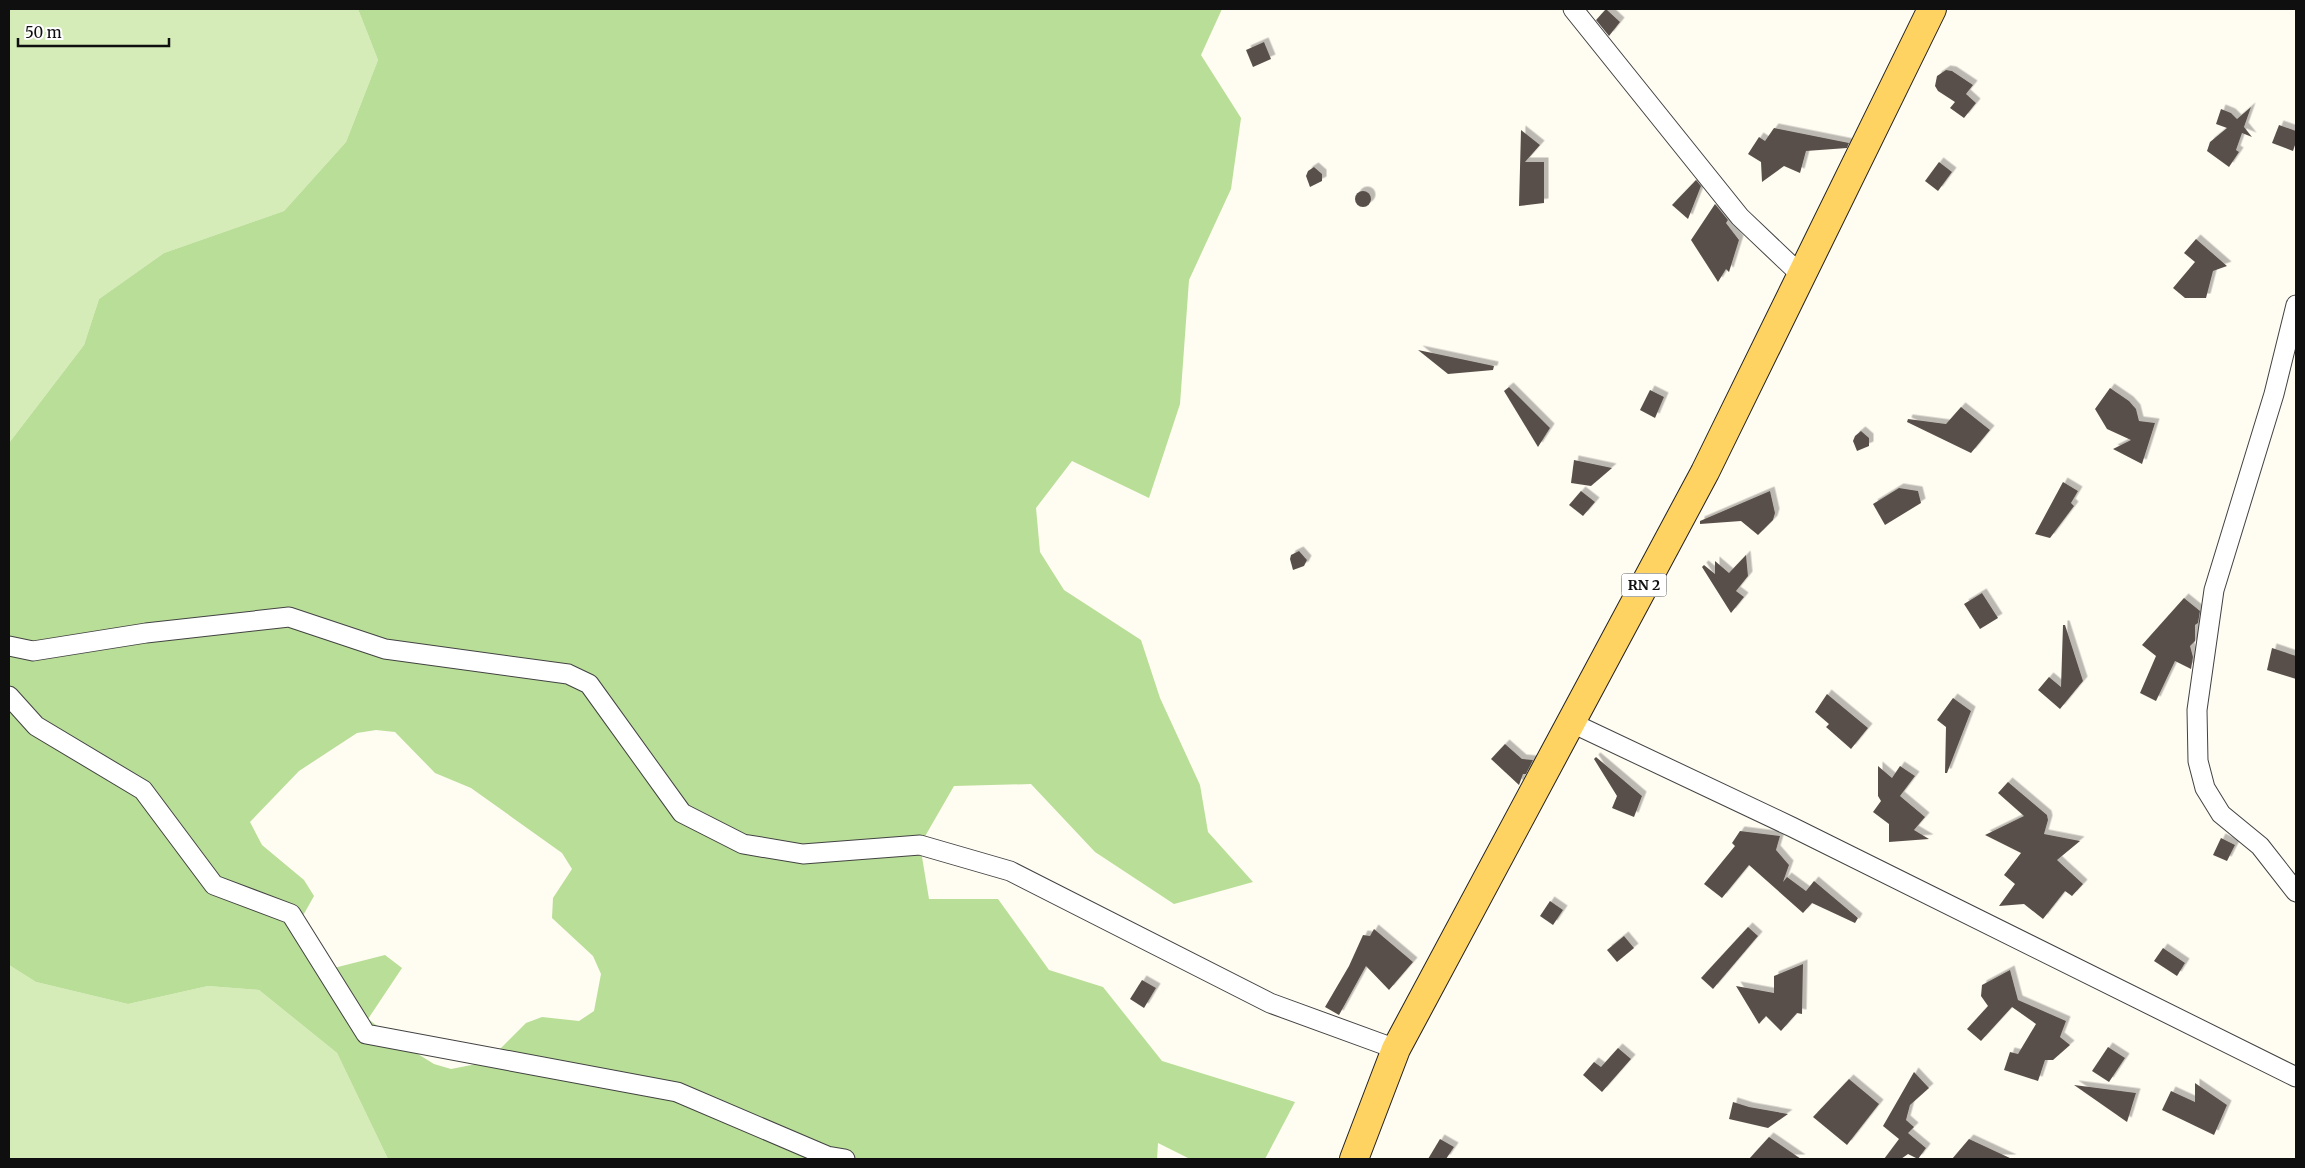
<svg xmlns="http://www.w3.org/2000/svg" width="2305" height="1168" font-family="Merriweather,serif">
<style>
.green{fill:#d5ecb8}
.forest{fill:#b9de97;fill-rule:evenodd}
.building{fill:#59504b;filter:url(#shadow)}
.lines{fill:none;stroke-linecap:round;stroke-linejoin:round}
.street-casing{stroke:#424242;stroke-width:21}
.primary-casing{stroke:#202020;stroke-width:30}
.street{stroke:#fff;stroke-width:19}
.primary{stroke:#ffd362;stroke-width:28}
.labels{text-anchor:middle;dominant-baseline:central;stroke-width:5;stroke-linejoin:round;paint-order:stroke}
.shield{fill:#fff;stroke:#575757;stroke-width:1}
.shield-label{font-size:14px;font-weight:bold;fill:#0f0f0f}
</style>
<defs>
<filter id="shadow"><feDropShadow dx="4.5" dy="-4.5" stdDeviation="0" flood-color="#0004"/></filter>
</defs>
<rect width="100%" height="100%" fill="#fffcf2"/>
<!-- green -->
<g class="green">
<path d="M9 9H358L378 60 346 142 284 211 164 253 99 299 84 345 9 443Z"/>
<path d="M9 965 36 982 128 1004 208 986 259 990 337 1053 388 1159H9Z"/>
</g>
<!-- forest -->
<path class="forest" d="M358 9H1222L1201 55 1241 118 1231 189 1189 280 1180 404 1149 498 1072 461 1036 508 1040 552 1064 590 1141 640 1160 698 1200 785 1208 832 1253 882 1174 904 1095 852 1031 784 954 786 920 845 929 899H998L1049 970 1103 987 1162 1061 1295 1102 1265 1159H1190L1158 1143 1157 1159H388L337 1053 259 990 208 986 128 1004 36 982 9 965V443L84 345 99 299 164 253 284 211 346 142 378 60ZM376 730 395 732 435 773 471 788 562 853 572 869 553 898 552 918 593 956 601 974 594 1011 579 1021 542 1017 526 1023 487 1062 451 1069 434 1064 400 1043 368 1019 402 968 385 955 326 970 296 928 314 896 304 880 262 845 250 822 299 771 357 733Z"/>
<!-- building -->
<g class="building">
<path d="M1606 9 1620 22 1609 36 1596 20Z"/>
<path d="M1264 42 1271 59 1253 67 1246 50Z"/>
<path d="M1946 70 1952 71 1973 85 1966 94 1976 103 1964 118 1950 108 1955 102 1938 91 1935 86 1937 76Z"/>
<path d="M2251 107 2244 127 2252 137 2242 133 2236 150 2239 152 2229 167 2207 151 2210 142 2227 128 2216 124 2221 109 2231 113 2237 119Z"/>
<path d="M2279 125 2296 131V142L2293 151 2272 143Z"/>
<path d="M1774 128 1849 143 1847 148 1806 151 1800 173 1784 166 1762 182 1761 162 1748 154 1759 137 1765 141Z"/>
<path d="M1521 130 1540 145 1525 162H1544V203L1519 206Z"/>
<path d="M1939 162 1952 172 1938 191 1925 181Z"/>
<path d="M1314 167 1322 174V181L1310 187 1306 176 1308 171Z"/>
<path d="M1696 180 1701 186 1688 219 1672 205Z"/>
<circle cx="1363" cy="199" r="8"/>
<path d="M1715 204 1728 220 1726 223 1739 240 1729 272 1726 269 1718 282 1691 240Z"/>
<path d="M2196 239 2227 266 2213 271 2206 298H2185L2173 288 2195 262 2184 253Z"/>
<path d="M1418 350 1494 366 1493 370 1448 374Z"/>
<path d="M1509 387 1550 428 1538 447 1504 391Z"/>
<path d="M2110 388 2129 401 2136 409 2139 421 2155 423 2142 464 2113 449 2131 440 2107 429 2095 409Z"/>
<path d="M1650 390 1664 397 1655 418 1640 410Z"/>
<path d="M1961 407 1990 430 1971 453 1907 422 1908 419 1946 424Z"/>
<path d="M1861 431 1869 438V446L1857 451 1853 441 1855 436Z"/>
<path d="M1574 460 1612 468 1591 486 1571 483Z"/>
<path d="M2063 482 2078 491 2071 503 2074 506 2050 538 2035 534Z"/>
<path d="M1899 488 1918 491 1921 503 1885 525 1873 504Z"/>
<path d="M1581 491 1595 502 1583 516 1569 505Z"/>
<path d="M1770 491 1775 513 1773 520 1758 535 1741 521 1700 524V521Z"/>
<path d="M1299 551 1307 560 1304 566 1293 570 1290 559 1291 555Z"/>
<path d="M1746 555 1748 576 1736 591 1744 597 1731 613 1702 567 1704 565 1715 574V561L1729 573Z"/>
<path d="M1982 593 1998 618 1980 629 1964 604Z"/>
<path d="M2184 598 2200 611 2198 623 2195 625V641L2190 646 2193 657 2191 669 2175 661 2156 701 2140 693 2156 656 2142 645Z"/>
<path d="M2063 625H2065L2083 681 2060 709 2038 690 2049 677 2061 687Z"/>
<path d="M2272 648 2296 656V679L2267 670Z"/>
<path d="M1827 694 1868 728 1851 749 1826 727 1829 724 1815 712Z"/>
<path d="M1953 698 1971 711 1947 773H1945L1946 727 1937 720Z"/>
<path d="M1505 744 1522 759 1533 760 1526 774H1523L1519 785 1491 759Z"/>
<path d="M1596 757 1642 796 1634 817 1612 808 1617 796 1594 759Z"/>
<path d="M1878 766 1892 778 1900 766 1915 776 1900 796 1925 817 1914 830 1929 839 1889 842V824L1873 812 1881 801 1878 796Z"/>
<path d="M2008 782 2047 815 2048 820 2044 834 2080 841 2057 860 2083 884 2072 896 2065 891 2043 919 2024 904 1999 906 2015 884 2004 875 2021 853 1985 835 2024 816 1998 793Z"/>
<path d="M1740 831 1780 836 1776 850 1789 865 1783 882 1787 877 1806 891 1814 881 1858 918 1855 923 1812 903 1803 913 1749 865 1722 898 1704 884 1735 846 1732 843Z"/>
<path d="M2221 838 2235 845 2227 861 2213 855Z"/>
<path d="M1550 901 1563 910 1553 925 1540 916Z"/>
<path d="M1748 927 1758 936 1713 989 1701 978Z"/>
<path d="M1374 929 1413 962 1389 990 1366 966 1339 1015 1325 1007 1349 966 1363 935 1370 936Z"/>
<path d="M1624 936 1634 948 1617 962 1607 950Z"/>
<path d="M2163 948 2185 963 2177 976 2154 961Z"/>
<path d="M1803 964 1802 1014 1797 1013 1781 1031 1766 1016 1759 1024 1736 986 1774 993V976Z"/>
<path d="M2010 970 2018 1000 2066 1021 2060 1037 2070 1045 2053 1060H2045L2038 1081 2004 1070 2010 1052 2018 1054 2036 1024 2012 1007 1981 1041 1967 1029 1988 1006 1981 996 1982 985Z"/>
<path d="M1142 980 1156 988 1144 1008 1130 999Z"/>
<path d="M2108 1047 2125 1058 2109 1082 2092 1071Z"/>
<path d="M1618 1048 1631 1059 1602 1092 1583 1075 1594 1062 1601 1067Z"/>
<path d="M1914 1072 1929 1088 1910 1105 1906 1120 1914 1127 1908 1133 1926 1148 1918 1159 1908 1154 1901 1159H1884L1899 1139 1883 1126Z"/>
<path d="M1849 1079 1879 1104 1847 1145 1813 1117Z"/>
<path d="M2195 1083 2227 1105 2214 1135 2162 1110 2171 1091 2195 1102Z"/>
<path d="M2074 1085 2136 1093 2127 1122Z"/>
<path d="M1733 1102 1749 1107 1788 1114 1768 1128 1729 1119Z"/>
<path d="M1769 1137 1801 1159H1749Z"/>
<path d="M1440 1139 1454 1147 1446 1159H1428Z"/>
<path d="M1969 1139 2012 1159H1952Z"/>
</g>
<g class="lines">
<!-- street casing -->
<g class="street-casing">
<g id="street">
<path d="M1573 9 1740 217 1801 275"/>
<path d="M2296 305 2274 394 2214 590 2197 710 2198 761 2205 788 2221 814 2260 846 2296 892"/>
<path d="M9 646 33 651 146 633 289 617 385 649 568 674 589 684 682 813 743 844 803 854 920 845 1010 871 1270 1003 1396 1049"/>
<path d="M9 696 36 726 143 790 214 885 291 914 366 1034 677 1092 827 1156 845 1159"/>
<path d="M1570 722 1792 827 2296 1077"/>
</g>
</g>
<!-- primary casing -->
<g class="primary-casing">
<path id="primary" d="M1354 1159 1396 1049 1705 472 1932 9"/>
</g>
<!-- street -->
<use href="#street" class="street"/>
<!-- primary -->
<use href="#primary" class="primary"/>
</g>
<g class="labels">
<!-- shield labels -->
<rect class="shield" x="1621.5" y="573.5" width="45" height="23" rx="4"/>
<g class="shield-label">
<text x="1644" y="585">RN 2</text>
</g>
</g>
<!-- border -->
<rect width="2305" height="1168" fill="none" stroke="#0f0f0f" stroke-width="20"/>
<!-- scale -->
<path d="M18 38v8h151v-8" fill="none" stroke="#0f0f0f" stroke-width="2.5"/>
<text x="25" y="38" font-size="15" fill="#0f0f0f" stroke="#ffffff" stroke-width="4" paint-order="stroke">50 m</text>
</svg>
